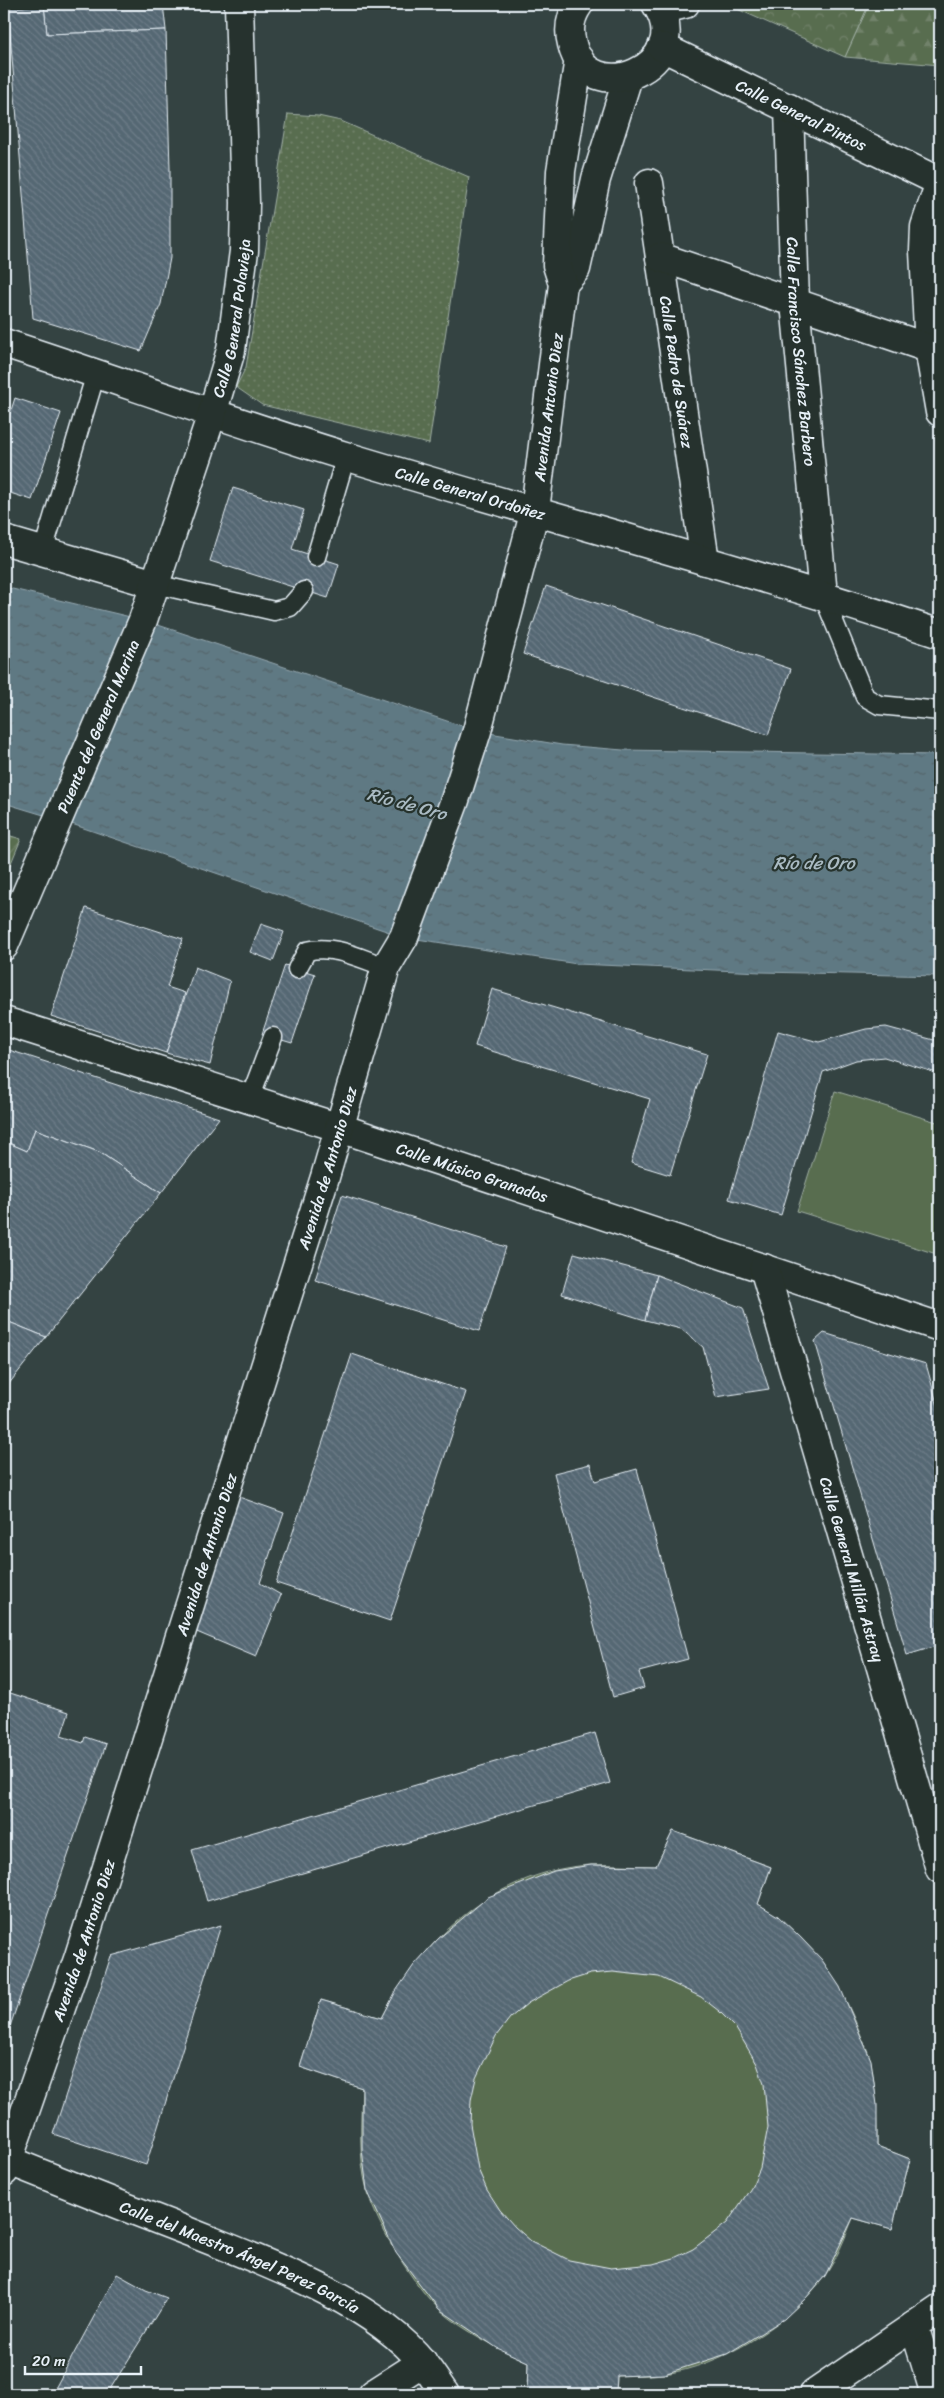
<svg xmlns="http://www.w3.org/2000/svg" width="944" height="2398" font-family="Sriracha,sans-serif">
<style>
.grass{fill:url(#grass-dots);stroke:#a0afa4}
.forest{fill:url(#forest-firs);stroke:#a0afa4}
.park{fill:url(#park-crowns);stroke:#a0afa4}
.garden{fill:url(#garden-furrows);stroke:#a0afa4}
.pitch{fill:#596d50;stroke:#a0afa4}
.water{fill:url(#water-ripples);stroke:#96a9b2}
.building{fill:url(#building-back-hatch);stroke:#e8f1f8;fill-rule:evenodd}
.lines{fill:none;stroke-linecap:round;stroke-linejoin:round}
.service-casing{stroke:#e8f1f8;stroke-width:21}
.minor-casing{stroke:#e8f1f8;stroke-width:31}
.tertiary-casing{stroke:#e8f1f8;stroke-width:31}
.primary-casing{stroke:#e8f1f8;stroke-width:31}
.service{stroke:#26332d;stroke-width:18}
.minor{stroke:#26332d;stroke-width:28}
.tertiary{stroke:#26332d;stroke-width:28}
.primary{stroke:#26332d;stroke-width:28}
.labels{text-anchor:middle;dominant-baseline:central;stroke-width:4.5;stroke-linejoin:round;paint-order:stroke}
.street-label{font-size:16px;fill:#e8f1f8;stroke:#26332d}
.water-label{font-size:18px;font-style:italic;fill:#aabbc3;stroke:#26332d}
</style>
<defs>
<pattern id="grass-dots" width="8" height="8" patternUnits="userSpaceOnUse" patternTransform="scale(1.25)"><rect width="8" height="8" fill="#596d50"/><path d="M2 2h.1M6 6h.1" fill="none" stroke="#71826a" stroke-width="1.8" stroke-linecap="round"/></pattern>
<pattern id="forest-firs" width="22" height="20" patternUnits="userSpaceOnUse" patternTransform="scale(1.25)"><rect width="22" height="20" fill="#596d50"/><path d="M5 1l3.5 6h-7zM16 11l3.5 6h-7z" fill="#71826a"/></pattern>
<pattern id="park-crowns" width="20" height="18" patternUnits="userSpaceOnUse" patternTransform="scale(1.25)"><rect width="20" height="18" fill="#596d50"/><path d="M2 6a3 3 0 1 1 6 0M12 15a3 3 0 1 1 6 0" fill="none" stroke="#71826a"/></pattern>
<pattern id="garden-furrows" width="10" height="10" patternUnits="userSpaceOnUse" patternTransform="scale(1.25)"><rect width="10" height="10" fill="#596d50"/><path d="M-1 1l2-2M0 10L10 0M9 11l2-2" fill="none" stroke="#71826a"/></pattern>
<pattern id="water-ripples" width="26" height="14" patternUnits="userSpaceOnUse" patternTransform="scale(1.25)"><rect width="26" height="14" fill="#5f7983"/><path d="M2 4q2-2 4 0t4 0M15 11q2-2 4 0t4 0" fill="none" stroke="#546369"/></pattern>
<pattern id="building-back-hatch" width="6" height="6" patternUnits="userSpaceOnUse" patternTransform="scale(1.25)"><rect width="6" height="6" fill="#556773"/><path d="M-1 5l2 2M0 0l6 6M5-1l2 2" fill="none" stroke="#6d7d88"/></pattern>
</defs>
<rect width="100%" height="100%" fill="#344342"/>
<filter id="ink" filterUnits="userSpaceOnUse"><feTurbulence type="fractalNoise" baseFrequency=".02" numOctaves="2"/><feDisplacementMap in="SourceGraphic" scale="10" xChannelSelector="R" yChannelSelector="G"/><feConvolveMatrix kernelMatrix="1 2 1 2 8 2 1 2 1" color-interpolation-filters="sRGB"/></filter>
<g filter="url(#ink)">
<!-- grass -->
<path class="grass" d="M288 114 318 116 341 121 469 177 429 444 262 405 236 387 246 367Z"/>
<!-- forest -->
<path class="forest" d="M869 4H940V65L845 57Z"/>
<!-- park -->
<path class="park" d="M733 4H869L845 57 735 8Z"/>
<!-- garden -->
<path class="garden" d="M4 834 21 839 4 880Z"/>
<!-- pitch -->
<g class="pitch">
<path d="M835 1091 940 1123V1255L797 1211Z"/>
<path d="M673 1831 771 1867 758 1904C808 1934 840 1980 860 2033 864 2043 869 2052 871 2062 876 2090 877 2117 877 2146L910 2159 892 2229 853 2218C845 2238 837 2259 824 2277 790 2323 721 2367 663 2374 648 2376 632 2375 617 2376L616 2394H527L528 2362C498 2348 465 2332 440 2310 414 2287 376 2224 367 2190 358 2158 361 2120 362 2088L300 2067 321 2000 382 2018C422 1938 498 1870 591 1865 612 1864 635 1866 656 1866Z"/>
</g>
<!-- water -->
<path class="water" d="M4 587 143 620 477 731 562 745 623 750 940 755V976L761 972 577 964 404 937 57 819 4 803Z"/>
<!-- building -->
<g class="building">
<path d="M8 4H163L166 30 47 34 44 5 8 8Z"/>
<path d="M44 5 47 34 166 30 170 169V258L161 304 141 351 33 318 8 8Z"/>
<path d="M15 398 61 413 32 500 4 491V432Z"/>
<path d="M233 488 304 510 292 549 339 564 328 598 210 561Z"/>
<path d="M546 586 791 669 768 735 523 654Z"/>
<path d="M86 908 183 939 167 987 185 993 166 1053 51 1016Z"/>
<path d="M261 924 284 932 273 961 250 952Z"/>
<path d="M285 965 315 974 292 1043 262 1034Z"/>
<path d="M195 967 230 981 210 1065 166 1053Z"/>
<path d="M492 989 707 1054 670 1175 631 1163 650 1099 475 1046Z"/>
<path d="M886 1027 934 1040 940 1038V1074L884 1057 856 1060 823 1072 781 1215 729 1199 778 1031 819 1042 866 1029Z"/>
<path d="M9 1050 219 1118 161 1193 99 1152 35 1129 27 1151 4 1141V1063Z"/>
<path d="M35 1129 99 1152 161 1193 46 1337 4 1320V1141L27 1151Z"/>
<path d="M342 1195 506 1247 479 1331 315 1280Z"/>
<path d="M574 1253 657 1275 645 1320 562 1294Z"/>
<path d="M657 1275 743 1308 769 1389 716 1397 703 1347 681 1329 645 1320Z"/>
<path d="M4 1320 46 1337 4 1390Z"/>
<path d="M824 1333 926 1364 940 1414V1645L907 1655 815 1341Z"/>
<path d="M352 1354 466 1392 390 1621 276 1583Z"/>
<path d="M590 1464 595 1481 637 1469 688 1659 639 1672 644 1688 613 1697 554 1473Z"/>
<path d="M239 1497 284 1513 260 1583 281 1595 256 1657 192 1630Z"/>
<path d="M4 1691 69 1712 61 1736 83 1743 85 1737 106 1744 4 2044Z"/>
<path d="M595 1733 610 1783 207 1901 192 1850Z"/>
<path d="M673 1831 771 1867 758 1904 778 1916 800 1937 822 1960 840 1987 871 2060 877 2105V2146L910 2159 892 2229 853 2218 825 2276 806 2298 784 2319 727 2354 664 2374 617 2376 616 2394H527L528 2362 497 2348 439 2309 396 2253 367 2190 362 2149V2088L300 2067 321 2000 382 2018 396 1991 414 1965 438 1939 488 1897 554 1871 591 1865 656 1866ZM613 1972 659 1977 701 1997 719 2011 735 2027 757 2064 764 2084 768 2127 760 2168 751 2188 727 2223 693 2249 674 2258 653 2264 611 2268 569 2260 531 2241 515 2227 500 2210 487 2190 478 2169 470 2124 471 2100 476 2078 496 2036 510 2018 528 2003 568 1981 590 1974Z"/>
<path d="M221 1925 146 2165 53 2134 111 1956Z"/>
<path d="M117 2274 146 2290 167 2298 107 2394H52Z"/>
</g>
<g class="lines">
<!-- service casing -->
<g class="service-casing">
<g id="service">
<path d="M43 551 96 373"/>
<path d="M316 557 346 456"/>
<path d="M155 584 274 611 290 607 304 591"/>
<path d="M823 595 865 697 879 705 940 711"/>
<path d="M297 969 307 951C334 944 361 959 386 967"/>
<path d="M250 1098 273 1037"/>
</g>
</g>
<!-- minor casing -->
<g class="minor-casing">
<g id="minor">
<path d="M660 10 685 4"/>
<path id="s1" d="M789 108 795 303 823 595"/>
<path d="M940 182 925 227 924 251 929 348 940 412"/>
<path id="s2" d="M649 183 705 561"/>
<path d="M660 257 940 352"/>
<path d="M563 284 576 269 596 179 628 77"/>
<path id="s3" d="M4 343C118 380 230 421 345 456 544 516 744 568 940 634"/>
<path d="M4 540 155 584"/>
<path id="s4" d="M4 1021 340 1128 940 1327"/>
<path id="s5" d="M764 1268 940 1869"/>
<path id="s6" d="M7 2160C67 2184 127 2208 187 2231 261 2261 373 2300 423 2363 431 2373 438 2384 445 2394"/>
<path id="s7" d="M4 2172 79 1956 325 1177 386 967 404 937 455 800 477 731 535 510 563 284 557 265 561 171 579 59"/>
<path d="M914 2326 935 2394"/>
<path d="M373 2394 423 2362"/>
<path d="M814 2394 940 2308"/>
</g>
</g>
<!-- tertiary casing -->
<g class="tertiary-casing">
<g id="tertiary">
<path d="M579 4C570 17 568 29 572 44 588 112 698 66 656 4"/>
<path id="s8" d="M662 47 940 182"/>
</g>
</g>
<!-- primary casing -->
<g class="primary-casing">
<g id="primary">
<path id="s9" d="M4 946 143 620 212 414 231 350 244 251 245 203 239 4"/>
</g>
</g>
<!-- service -->
<use href="#service" class="service"/>
<!-- minor -->
<use href="#minor" class="minor"/>
<!-- tertiary -->
<use href="#tertiary" class="tertiary"/>
<!-- primary -->
<use href="#primary" class="primary"/>
</g>
</g>
<g class="labels">
<!-- street labels -->
<g class="street-label">
<text stroke="none"><textPath href="#s8" startOffset="155">Calle General Pintos</textPath></text>
<text stroke="none"><textPath href="#s9" startOffset="670">Calle General Polavieja</textPath></text>
<text stroke="none"><textPath href="#s1" startOffset="244">Calle Francisco Sánchez Barbero</textPath></text>
<text stroke="none"><textPath href="#s2" startOffset="191">Calle Pedro de Suárez</textPath></text>
<text stroke="none"><textPath href="#s7" startOffset="1850">Avenida Antonio Diez</textPath></text>
<text stroke="none"><textPath href="#s3" startOffset="490">Calle General Ordoñez</textPath></text>
<text stroke="none"><textPath href="#s9" startOffset="239">Puente del General Marina</textPath></text>
<text stroke="none"><textPath href="#s7" startOffset="1055">Avenida de Antonio Diez</textPath></text>
<text stroke="none"><textPath href="#s4" startOffset="492">Calle Músico Granados</textPath></text>
<text stroke="none"><textPath href="#s7" startOffset="650">Avenida de Antonio Diez</textPath></text>
<text stroke="none"><textPath href="#s5" startOffset="314">Calle General Millán Astray</textPath></text>
<text stroke="none"><textPath href="#s7" startOffset="245">Avenida de Antonio Diez</textPath></text>
<text stroke="none"><textPath href="#s6" startOffset="252">Calle del Maestro Ángel Perez García</textPath></text>
</g>
<!-- water labels -->
<g class="water-label">
<text transform="translate(407 804) rotate(15)">Río de Oro</text>
<text x="814" y="863">Río de Oro</text>
</g>
</g>
<!-- margin -->
<rect width="944" height="2398" fill="none" stroke="#26332d" stroke-width="20"/>
<rect x="10" y="10" width="924" height="2378" fill="none" stroke="#e8f1f8" stroke-width="2" filter="url(#ink)"/>
<!-- scale -->
<path d="M25 2366v8h116v-8" fill="none" stroke="#e8f1f8" stroke-width="2.5"/>
<text x="32" y="2366" font-size="15" fill="#e8f1f8" stroke="#26332d" stroke-width="4" paint-order="stroke">20 m</text>
</svg>
